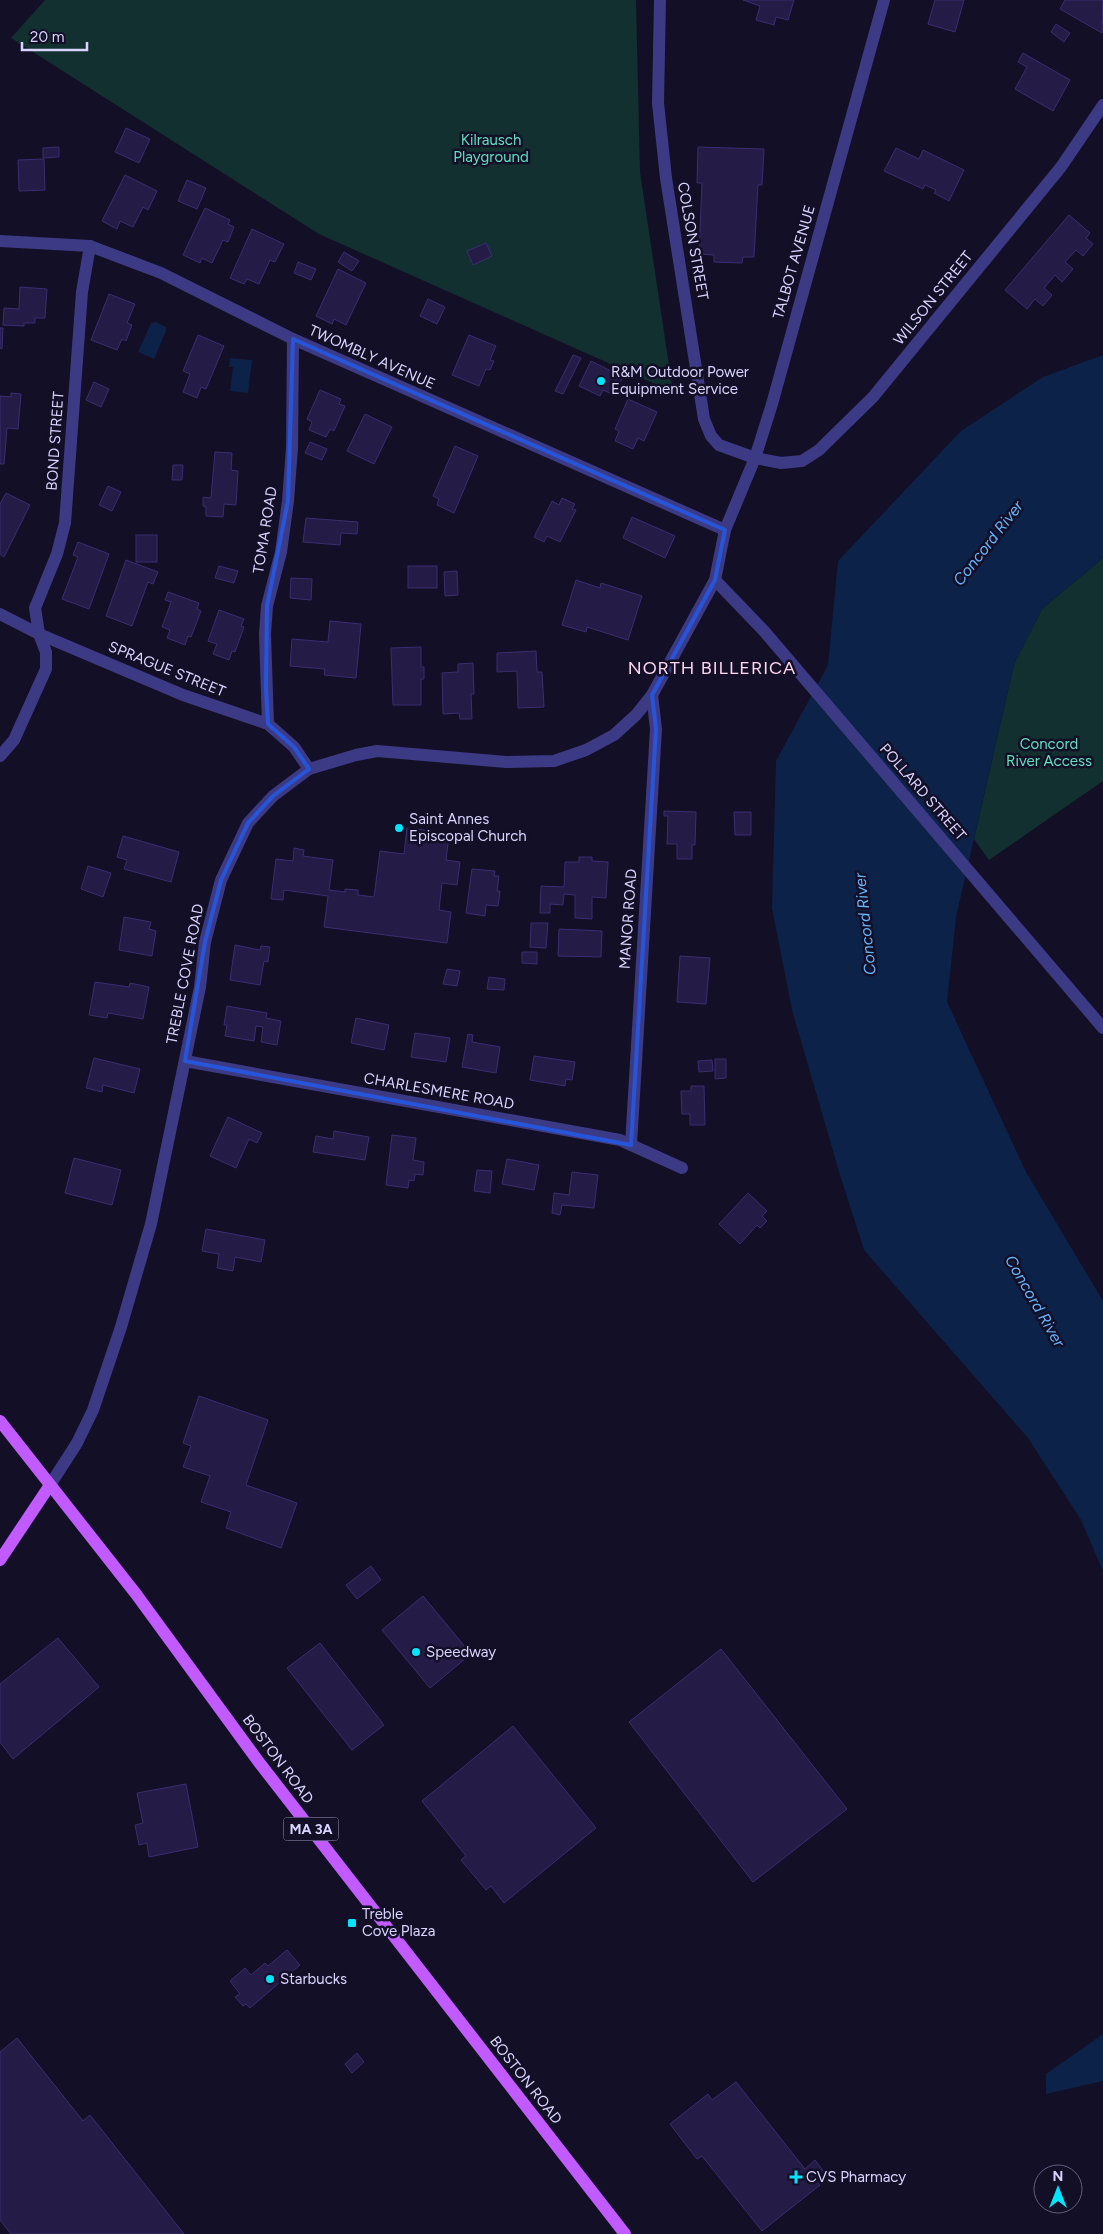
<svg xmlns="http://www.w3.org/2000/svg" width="1103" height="2234" font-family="Figtree,sans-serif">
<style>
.green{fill:#12302f}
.water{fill:#0c2248}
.building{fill:#241b47;stroke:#3b2d73}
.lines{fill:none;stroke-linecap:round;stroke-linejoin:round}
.minor{stroke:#3d3a85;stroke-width:12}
.major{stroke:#c25bff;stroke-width:12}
.marked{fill:none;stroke:#2655da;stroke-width:4;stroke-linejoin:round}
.poi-dot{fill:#00e5ff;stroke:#130f26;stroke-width:2}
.labels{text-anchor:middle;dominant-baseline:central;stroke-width:5;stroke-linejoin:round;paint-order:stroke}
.shield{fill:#130f26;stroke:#9e99be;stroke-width:1}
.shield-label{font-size:14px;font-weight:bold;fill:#d9d4ff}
.park-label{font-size:15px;fill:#5fe0c0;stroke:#130f26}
.street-label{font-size:15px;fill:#d9d4ff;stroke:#130f26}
.poi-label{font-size:15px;fill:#d9d4ff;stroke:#130f26;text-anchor:start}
.water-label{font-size:16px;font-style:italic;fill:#62b6ff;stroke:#130f26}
.quarter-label{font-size:18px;letter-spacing:1px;fill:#ffd6f0;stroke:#130f26}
</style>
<rect width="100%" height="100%" fill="#130f26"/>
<!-- green -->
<g class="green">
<path d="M45 0H636L640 172 673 392 319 234 11 38Z"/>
<path d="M1103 558V781L989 860 974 839 1014 664 1042 609Z"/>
</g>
<!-- water -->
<g class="water">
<path d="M156 322 166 327V331L154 359 138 352 151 323Z"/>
<path d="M1103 355V558L1042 609 1014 664 956 917 947 1002 1026 1172 1103 1301V1571L1081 1520 1028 1438 864 1250 840 1175 792 1010 772 908 776 761 828 665 838 561 961 431 1043 377Z"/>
<path d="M230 358 252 360 248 393 230 391 233 367H229Z"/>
<path d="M1103 2034V2081L1046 2094V2074Z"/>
</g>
<!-- building -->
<g class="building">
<path d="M743 0H794L788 20 776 17 774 25 756 20 760 6Z"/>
<path d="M935 0H964L955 32 928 24Z"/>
<path d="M1065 0H1103L1102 33 1060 9Z"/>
<path d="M1056 24 1070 33 1064 42 1051 32Z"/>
<path d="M1023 53 1070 80 1053 111 1015 89 1027 67 1018 62Z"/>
<path d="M126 128 150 139 139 163 115 152Z"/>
<path d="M59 147V157L43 158V148Z"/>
<path d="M698 147 764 149 762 185H758L754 257H743L742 263 714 262V255L699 254 702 183H697Z"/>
<path d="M896 148 919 159 923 150 964 170 949 201 934 193 936 190 925 185 923 189 884 171Z"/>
<path d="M44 159 45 190 19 191 18 160Z"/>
<path d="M125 175 157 191 148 210 143 207 133 227 120 221 117 229 102 221Z"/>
<path d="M187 180 206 188 197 209 178 201Z"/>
<path d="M205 208 230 220 228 224 234 227 228 242 223 240 212 263 202 258 200 263 183 255Z"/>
<path d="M1069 215 1090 233 1086 238 1093 244 1083 256 1076 250 1065 262 1073 269 1062 282 1055 275 1044 288 1052 295 1043 306 1035 299 1027 309 1005 290Z"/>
<path d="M252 229 284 244 275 262 270 260 259 284 247 279 244 284 230 278Z"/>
<path d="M486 243 492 256 473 265 467 251Z"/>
<path d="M344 252 359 261 352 271 338 262Z"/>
<path d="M298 262 316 269 311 280 294 273Z"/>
<path d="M338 269 366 283 346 325 334 319 332 324 316 316Z"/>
<path d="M20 287 47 289 45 318H35V323H24V326L3 325 4 308 19 309Z"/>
<path d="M109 294 135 304 127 323 132 325 126 341 122 339 117 350 91 340Z"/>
<path d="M428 299 445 307 437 324 420 316Z"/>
<path d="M0 328H3L2 349 0 348Z"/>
<path d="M198 335 224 346 206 389 201 387 197 398 183 392 190 374 183 371Z"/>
<path d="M469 335 496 346 490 360 494 361 490 370 486 369 479 386 452 375Z"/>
<path d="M573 355 581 358 563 394 555 391Z"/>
<path d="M591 361 623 377 614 395 603 390 600 396 579 386Z"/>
<path d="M94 382 109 389 101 407 86 400Z"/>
<path d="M320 390 341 399 339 404 345 406 334 431 330 429 326 437 309 430 312 422 307 419Z"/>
<path d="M11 393 21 394 18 429 7 428 4 464H0V396L11 397Z"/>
<path d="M628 399 657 412 644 441 638 438 633 449 615 441 619 431 615 429Z"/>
<path d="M365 414 392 427 374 464 347 451Z"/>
<path d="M310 442 327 449 322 460 305 453Z"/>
<path d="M455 446 478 456 454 513 437 505 439 499 433 496Z"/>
<path d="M215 452 232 453 231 470 238 471 236 505 224 504 223 517 206 516V507L203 506V497L211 498Z"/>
<path d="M173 465H183L182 480H172Z"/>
<path d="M108 486 121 492 112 511 99 505Z"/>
<path d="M6 493 30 505 4 557 0 554V504Z"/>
<path d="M562 498 575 504 572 509 576 510 560 542 547 536 544 542 534 537 552 501 559 505Z"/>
<path d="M632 517 675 536 665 558 623 538Z"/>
<path d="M306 518 358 522 357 534 341 533 340 545 303 542Z"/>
<rect x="136" y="535" width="21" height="27"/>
<path d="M78 542 109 554 89 609 62 599 78 557 73 555Z"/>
<path d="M126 560 158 572 153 584 148 582 132 626 106 616Z"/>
<path d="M219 566 238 571 234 583 215 578Z"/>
<rect x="408" y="566" width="29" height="22"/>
<path d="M457 571 458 595 445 596 444 572Z"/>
<path d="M291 578 312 579 311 600 290 598Z"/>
<path d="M576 580 600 588 601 583 642 596 628 640 587 627 586 632 562 625Z"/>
<path d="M168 592 199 603 197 609 201 611 191 637 188 636 185 645 167 638 170 630 162 627 171 602 165 600Z"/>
<path d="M219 610 244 619 241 626 244 627 235 652 232 651 229 660 213 654 217 644 208 641Z"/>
<path d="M330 621 361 624 356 678 324 675 325 669 290 666 292 639 328 642Z"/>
<path d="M421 647V667H424V679H421V705H393L391 648Z"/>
<path d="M536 651 537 672H542L544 707 518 708 517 671 497 672V653Z"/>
<path d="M473 663 474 694H471L472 719H460L459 713 443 714 442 673 458 672V664Z"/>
<path d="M664 811 696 812 695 845H692V859H677V844H667L668 816H664Z"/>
<path d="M734 812H751V835H735Z"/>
<path d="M407 828 431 831V834L449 836 446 860 460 862 457 885 442 883 439 910 451 912 447 943 324 927 328 896 284 890 283 900 271 899 276 859 293 861 294 848 304 850 303 856 333 860 329 890 345 892V889L358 890V895L374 897 380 851 404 854Z"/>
<path d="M123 836 179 852 171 882 124 869 127 860 117 857Z"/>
<path d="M579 857H592V861L608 862 606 898 592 897V919L575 918V895L564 894 563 905 550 904V913H540L541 886 564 887 565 862H579Z"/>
<path d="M88 866 111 873 103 897 81 889Z"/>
<path d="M472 869 495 871 494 876H499L497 891H500L498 906 486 905 485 916 466 913Z"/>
<path d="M124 917 151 922 149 929 156 931 152 956 119 950Z"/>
<path d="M531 923H548L546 948 530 947Z"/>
<path d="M559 929 602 931 601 957 558 956Z"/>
<path d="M235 945 260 950 261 946 270 947 268 962 264 961 260 985 230 980Z"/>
<path d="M522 952H537V964L522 963Z"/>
<path d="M680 956 710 958 706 1004 677 1002Z"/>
<path d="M447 969 460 971 457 986 443 984Z"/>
<path d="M489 977 505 979 504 990 487 989Z"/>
<path d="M95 982 129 987 130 983 149 987 143 1019 108 1013 107 1018 89 1015Z"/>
<path d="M227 1006 267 1013 266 1018 281 1021 277 1045 261 1042 263 1027 256 1026 254 1041 225 1036 227 1025H224Z"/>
<path d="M356 1018 389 1025 384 1050 351 1043Z"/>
<path d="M415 1033 450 1038 446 1062 411 1057Z"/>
<path d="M468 1034 473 1035 472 1042 500 1047 496 1073 462 1067Z"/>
<path d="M534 1056 575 1062 572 1080 566 1079 565 1086 530 1080Z"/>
<path d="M94 1058 140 1069 134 1093 103 1085 102 1092 86 1088Z"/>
<path d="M715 1059H726V1078L715 1079Z"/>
<path d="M712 1060 713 1071 699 1072 698 1061Z"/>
<path d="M691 1086H704L705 1125H690V1114H682L681 1091H691Z"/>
<path d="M228 1117 262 1133 257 1143 249 1139 236 1168 210 1156Z"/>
<path d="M334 1131 369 1137 365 1160 313 1152 316 1136 333 1139Z"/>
<path d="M392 1135 416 1138 413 1160 424 1162 423 1175 415 1174 414 1181 409 1180 408 1188 386 1185Z"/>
<path d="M74 1158 121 1170 112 1205 65 1193Z"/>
<path d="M507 1159 539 1165 534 1190 502 1184Z"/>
<path d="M477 1170 492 1171 490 1193 474 1191Z"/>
<path d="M572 1172 598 1175 594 1208 562 1205 560 1215 552 1213 554 1193 569 1195Z"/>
<path d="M748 1193 767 1211 762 1216 767 1221 760 1228 757 1225 740 1244 719 1224Z"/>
<path d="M206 1229 265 1240 261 1262 235 1257 233 1271 217 1268 219 1254 202 1251Z"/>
<path d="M199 1396 268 1420 246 1485 297 1503 281 1548 226 1528 231 1512 201 1502 210 1476 183 1467 191 1446 183 1443Z"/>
<path d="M371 1566 381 1580 357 1599 346 1585Z"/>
<path d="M423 1596 471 1654 430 1688 382 1630Z"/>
<path d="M58 1638 99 1687 13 1759 0 1742V1684Z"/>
<path d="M320 1643 384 1725 352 1750 287 1668Z"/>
<path d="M721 1649 847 1809 753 1882 629 1722Z"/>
<path d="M513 1726 596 1828 504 1903 491 1886 486 1890 461 1860 466 1856 422 1801Z"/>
<path d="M186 1784 198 1847 149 1857 147 1843 139 1845 135 1825 143 1823 137 1793Z"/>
<path d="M287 1950 300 1965 250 2008 246 2004 243 2006 235 1997 240 1994 230 1981 245 1968 251 1975 265 1963 268 1966Z"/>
<path d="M17 2038 83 2121 90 2115 184 2234H11L0 2220V2052Z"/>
<path d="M357 2053 364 2062 352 2073 345 2064Z"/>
<path d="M736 2082 805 2169 815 2160 824 2172 815 2179 820 2185 762 2231 702 2156 697 2159 670 2124 708 2094 712 2100Z"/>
</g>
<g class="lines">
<!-- minor -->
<g class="minor">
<path d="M660 0 658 103 666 178 704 419 711 436 719 445 755 458 781 463 802 461 819 450 873 397 1061 167 1103 105"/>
<path d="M0 241 90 246 161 273 293 339 725 530"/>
<path d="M715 580 764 631 1103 1028"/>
<path d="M0 614 39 634 183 695 268 724 294 747 309 769"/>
<path d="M268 724 265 634 267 606 281 552 288 501 292 448 293 339"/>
<path d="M0 756 14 740 46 669V652L39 634 35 608 57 554 65 523 82 292 90 246"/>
<path d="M185 1061 620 1140 682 1168"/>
<path d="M631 1145 656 729 652 695"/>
<path d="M50 1485 77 1443 93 1410 121 1327 151 1224 200 987 205 942 221 880 248 823 273 796 309 769 356 755 377 751 506 762 554 761 586 750 614 735 636 715 652 695 715 580 725 530 755 458 772 404 884 0"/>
</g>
<!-- major -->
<g class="major">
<path d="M0 1421 136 1594 258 1761 625 2234"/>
<path d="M0 1560 50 1485"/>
</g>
</g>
<!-- marked area -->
<path class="marked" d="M293 339 725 530 715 580 652 695 656 729 631 1145 185 1061 205 942 221 880 248 823 273 796 309 769 294 747 268 724 266 687 267 606 288 501Z"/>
<!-- markers -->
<g class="poi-dot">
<circle cx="601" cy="381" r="5"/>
<circle cx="399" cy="828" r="5"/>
<circle cx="416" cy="1652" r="5"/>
<rect x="347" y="1918" width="10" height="10" rx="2.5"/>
<circle cx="270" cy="1979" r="5"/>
<path d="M793.5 2169.5h5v5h5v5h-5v5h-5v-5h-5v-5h5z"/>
</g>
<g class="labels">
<!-- shield labels -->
<rect class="shield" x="283.5" y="1817.5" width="55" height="23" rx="4"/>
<g class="shield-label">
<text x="311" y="1829">MA 3A</text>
</g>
<!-- park labels -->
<g class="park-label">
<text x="491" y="140">Kilrausch<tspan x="491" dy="17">Playground</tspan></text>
<text x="1049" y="744">Concord<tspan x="1049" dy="17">River Access</tspan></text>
</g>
<!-- street labels -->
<g class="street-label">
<text transform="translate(693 241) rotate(80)">COLSON STREET</text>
<text transform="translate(794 262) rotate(-74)">TALBOT AVENUE</text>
<text transform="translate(933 298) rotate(-51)">WILSON STREET</text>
<text transform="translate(372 357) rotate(24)">TWOMBLY AVENUE</text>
<text transform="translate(55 441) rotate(-86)">BOND STREET</text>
<text transform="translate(265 530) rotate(-81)">TOMA ROAD</text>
<text transform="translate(167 669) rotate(22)">SPRAGUE STREET</text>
<text transform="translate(923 792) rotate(49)">POLLARD STREET</text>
<text transform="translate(628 919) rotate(-86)">MANOR ROAD</text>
<text transform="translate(185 974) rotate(-79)">TREBLE COVE ROAD</text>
<text transform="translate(439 1091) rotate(10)">CHARLESMERE ROAD</text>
<text transform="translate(278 1759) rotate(53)">BOSTON ROAD</text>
<text transform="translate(526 2080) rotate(52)">BOSTON ROAD</text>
</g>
<!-- poi labels -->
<g class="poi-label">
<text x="611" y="372">R&amp;M Outdoor Power<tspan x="611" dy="17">Equipment Service</tspan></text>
<text x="409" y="819">Saint Annes<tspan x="409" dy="17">Episcopal Church</tspan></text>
<text x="426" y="1652">Speedway</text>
<text x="362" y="1914">Treble<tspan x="362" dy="17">Cove Plaza</tspan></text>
<text x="280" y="1979">Starbucks</text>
<text x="806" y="2177">CVS Pharmacy</text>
</g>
<!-- water labels -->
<g class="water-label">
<text transform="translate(988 543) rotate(-52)">Concord River</text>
<text transform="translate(865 924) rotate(-96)">Concord River</text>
<text transform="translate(1035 1301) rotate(60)">Concord River</text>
</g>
<!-- quarter labels -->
<g class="quarter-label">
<text x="712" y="668">NORTH BILLERICA</text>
</g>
</g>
<!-- north arrow -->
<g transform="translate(1058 2189)"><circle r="24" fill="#130f26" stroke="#625e7d"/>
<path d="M0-4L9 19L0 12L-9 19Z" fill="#00e5ff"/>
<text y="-8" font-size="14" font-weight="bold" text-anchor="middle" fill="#d9d4ff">N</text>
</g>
<!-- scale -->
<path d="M22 42v8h65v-8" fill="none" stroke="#d9d4ff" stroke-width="2.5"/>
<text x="30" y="42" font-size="15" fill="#d9d4ff" stroke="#130f26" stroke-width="4" paint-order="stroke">20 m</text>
</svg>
